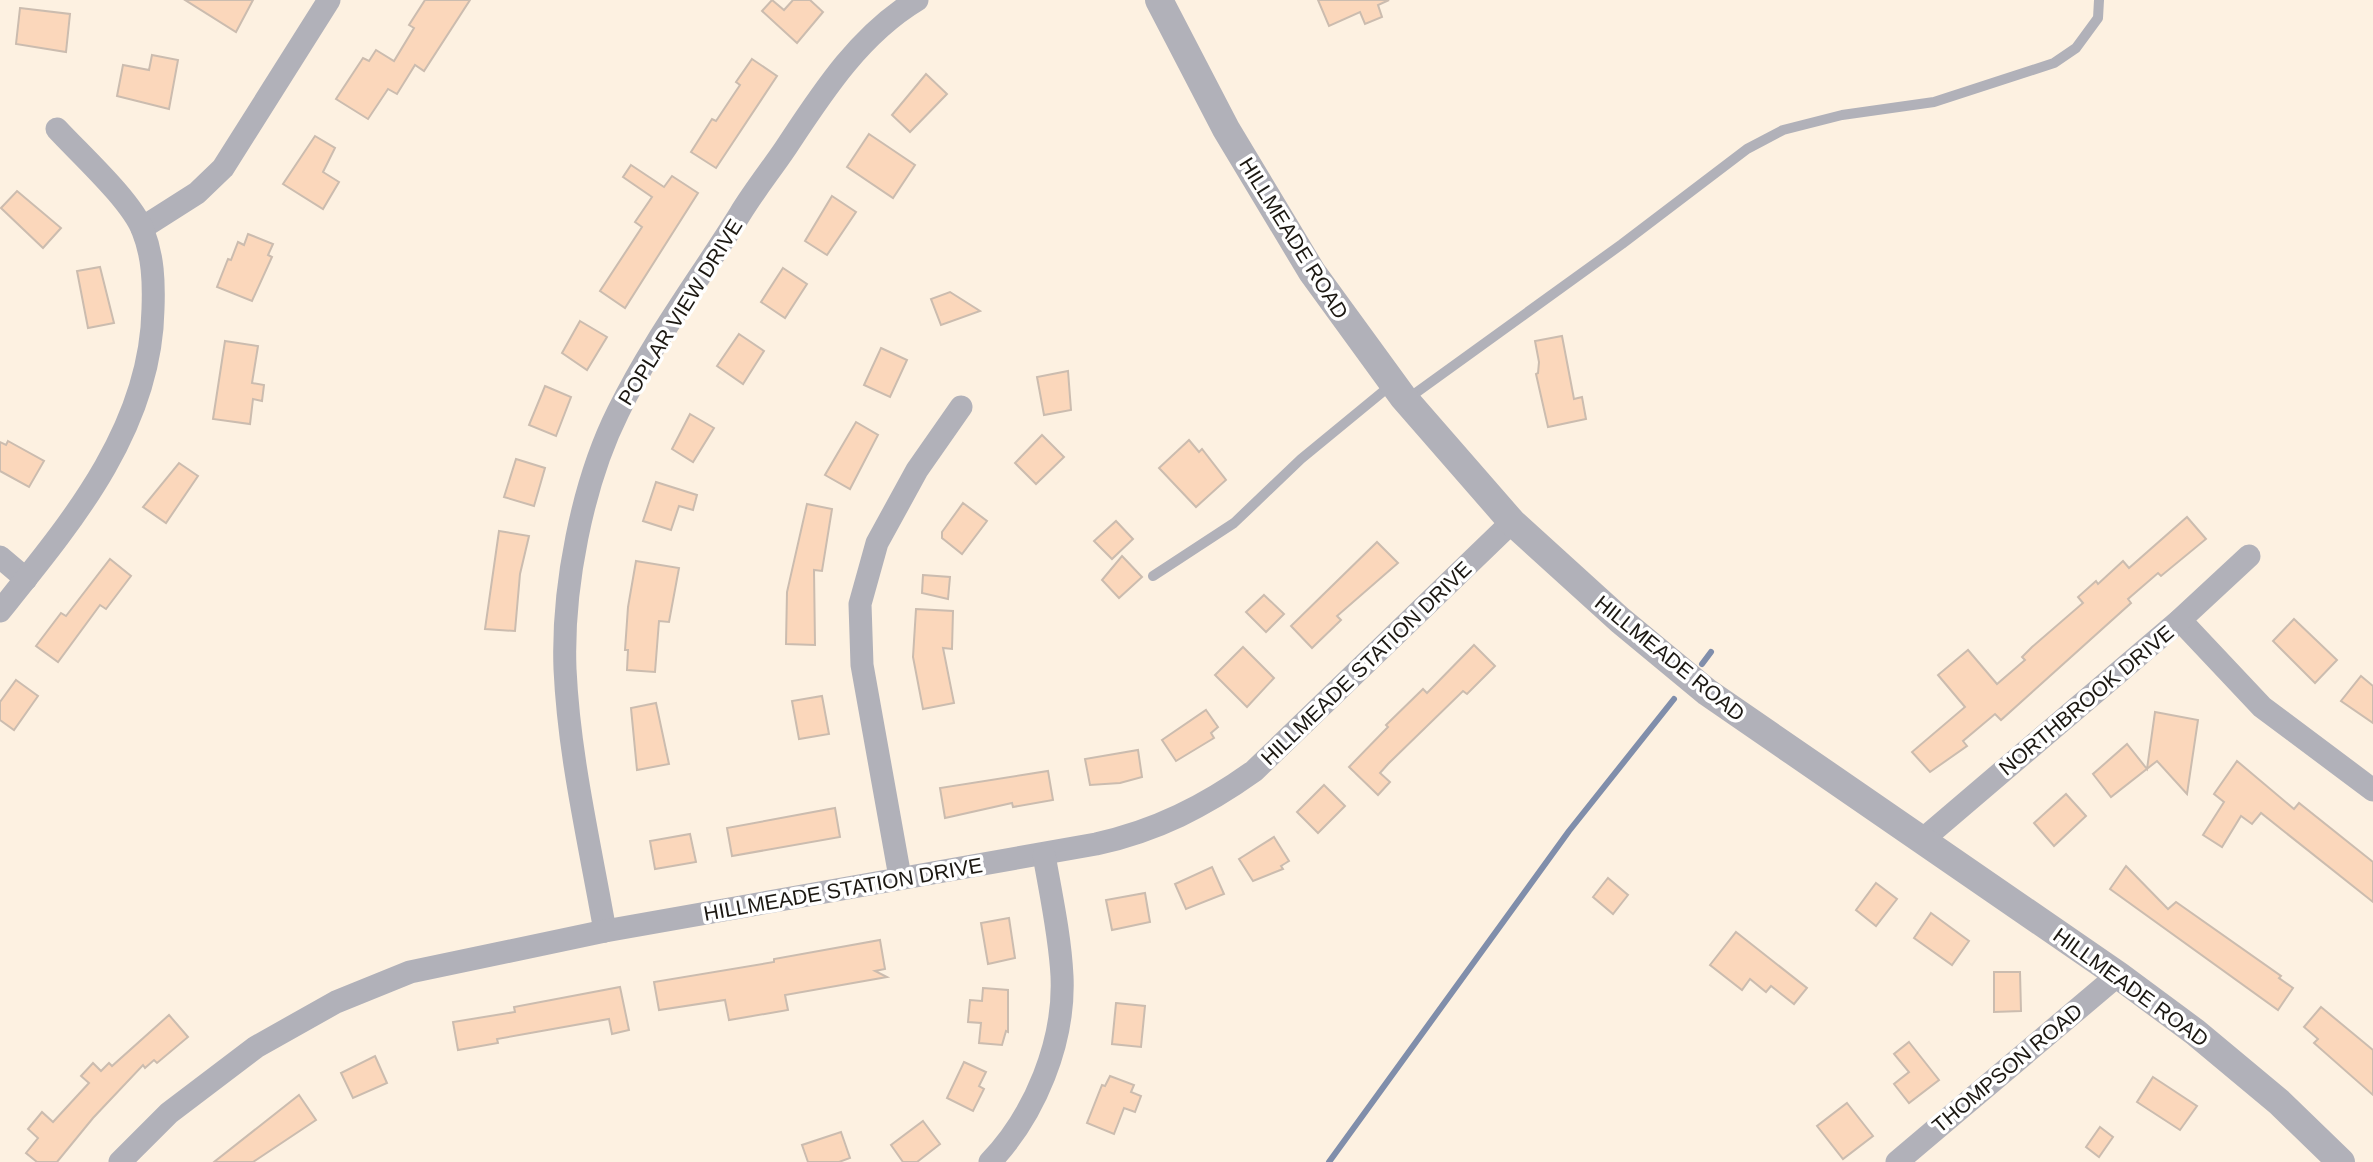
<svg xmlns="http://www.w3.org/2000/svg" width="2373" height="1162" font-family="Arial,sans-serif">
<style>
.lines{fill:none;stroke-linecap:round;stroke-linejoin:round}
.stream{stroke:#808eab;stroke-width:6}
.building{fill:#fbd7bb;stroke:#cbbcaf;stroke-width:2}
.service{stroke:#b1b1b9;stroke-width:10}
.minor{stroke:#b1b1b9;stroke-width:23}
.tertiary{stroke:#b1b1b9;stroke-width:28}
.labels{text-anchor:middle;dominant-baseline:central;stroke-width:7;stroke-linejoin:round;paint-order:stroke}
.street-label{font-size:21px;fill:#1c1812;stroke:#fff}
</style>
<rect width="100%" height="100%" fill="#fdf1e1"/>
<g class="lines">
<!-- stream -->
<g class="stream">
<path d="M1702 664 1711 652"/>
<path d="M1329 1162 1569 831 1674 699"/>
</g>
</g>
<!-- building -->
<g class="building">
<path d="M185 0H253L236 32Z"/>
<path d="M425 0H470L424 71 415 65 397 94 388 89 368 119 336 99 363 58 369 61 376 50 394 61 414 28 409 25Z"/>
<path d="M772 0 784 10 793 0H810L823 12 797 43 762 11Z"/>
<path d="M1318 0H1389L1378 5 1382 17 1365 24 1360 12 1329 26Z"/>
<path d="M20 8 70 14 66 52 16 44Z"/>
<path d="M152 55 178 60 169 109 117 96 123 65 149 70Z"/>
<path d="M752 59 777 76 716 168 691 152 712 119 716 121 740 85 736 82Z"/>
<path d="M926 74 947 94 910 132 892 115Z"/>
<path d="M869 134 915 165 893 198 847 167Z"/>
<path d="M315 136 335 148 323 172 339 182 323 209 283 184Z"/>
<path d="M631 165 664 187 672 176 698 193 625 308 600 291 642 227 635 222 652 197 623 177Z"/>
<path d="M17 191 61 228 43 248 1 208Z"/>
<path d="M832 196 856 212 827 255 805 241Z"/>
<path d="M248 234 273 244 268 255 272 257 252 301 217 287 228 259 231 260 238 242 244 245Z"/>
<path d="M100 267 114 323 88 328 77 271Z"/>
<path d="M783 268 807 284 785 318 761 302Z"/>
<path d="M950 292 980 311 941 325 931 299Z"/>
<path d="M580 321 607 337 587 370 562 353Z"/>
<path d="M739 334 764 351 743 384 717 366Z"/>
<path d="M1562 336 1574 399 1582 397 1586 419 1548 427 1536 374 1538 373 1539 362 1535 341Z"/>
<path d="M225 341 258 346 252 383 264 385 262 401 253 399 250 424 213 419Z"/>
<path d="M881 348 907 360 890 397 864 385Z"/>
<path d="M1068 371 1071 410 1044 415 1037 377Z"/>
<path d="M545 386 571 397 556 436 529 425Z"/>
<path d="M690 414 714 428 693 462 672 449Z"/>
<path d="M856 422 878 435 850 489 825 475Z"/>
<path d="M1042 435 1064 457 1036 484 1015 463Z"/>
<path d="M1189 440 1199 452 1202 449 1226 480 1196 507 1159 468Z"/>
<path d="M8 441 44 461 29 487 0 471V442L6 445Z"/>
<path d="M516 459 545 468 534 506 504 497Z"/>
<path d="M179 463 198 476 166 523 143 507Z"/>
<path d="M656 482 697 495 693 510 679 506 671 530 643 521Z"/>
<path d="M963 503 987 521 962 554 942 538V532Z"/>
<path d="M807 504 832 509 822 571 814 570 815 645 786 644 787 592Z"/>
<path d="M2187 517 2206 539 2161 576 2158 573 2128 599 2131 603 2001 720 1995 714 1963 741 1967 746 1930 772 1912 752 1965 707 1938 675 1968 650 1997 684 2025 660 2022 657 2032 647 2083 603 2078 597 2096 581 2098 584 2123 561 2129 568Z"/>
<path d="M1116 521 1133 539 1112 559 1094 541Z"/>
<path d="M499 531 529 536 520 574 515 631 485 629Z"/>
<path d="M1377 542 1398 563 1337 616 1341 620 1312 648 1291 626Z"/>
<path d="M1122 556 1142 577 1119 598 1102 580Z"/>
<path d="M110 559 131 576 106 609 100 605 58 662 36 646 61 613 66 616Z"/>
<path d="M636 561 679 568 669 622 659 621 655 672 627 670 628 650H625L628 607Z"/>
<path d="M923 575 950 577 948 599 922 593Z"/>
<path d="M1264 595 1284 614 1266 632 1246 612Z"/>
<path d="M916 609 953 611 952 649 943 648 954 703 923 709 913 657Z"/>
<path d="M2294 619 2337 660 2315 683 2273 641Z"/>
<path d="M1474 645 1495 666 1467 694 1463 691 1388 764 1380 773 1390 782 1378 795 1349 767 1388 727 1386 725 1423 689 1427 693Z"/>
<path d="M1243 647 1274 678 1247 707 1215 675Z"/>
<path d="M2361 676 2373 686V723L2341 701Z"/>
<path d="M16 680 38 696 14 730 0 720V702Z"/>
<path d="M822 696 829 734 799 739 792 701Z"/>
<path d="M656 703 669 764 637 770 631 708Z"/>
<path d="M1206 710 1218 727 1211 733 1214 738 1176 761 1162 740Z"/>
<path d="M2155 712 2198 720 2187 794 2157 761 2111 797 2093 774 2127 744 2147 769Z"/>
<path d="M1138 750 1142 777 1120 783 1090 785 1085 759Z"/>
<path d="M2237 761 2294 809 2299 803 2373 862V902L2261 813 2252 824 2241 816 2222 847 2203 835 2224 802 2214 794Z"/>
<path d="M1048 771 1053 800 1013 807 1012 803 945 818 940 788Z"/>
<path d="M1324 785 1345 806 1318 833 1297 812Z"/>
<path d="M2066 794 2086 816 2054 846 2034 823Z"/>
<path d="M835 808 840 837 732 856 727 828Z"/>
<path d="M690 834 696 862 655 869 650 841Z"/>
<path d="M1274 837 1289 861 1281 866 1283 869 1253 881 1239 859Z"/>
<path d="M2126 866 2168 909 2176 902 2281 976 2279 978 2293 988 2278 1010 2110 889Z"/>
<path d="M1212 867 1224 894 1186 909 1175 884Z"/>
<path d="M1608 878 1628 895 1613 914 1593 897Z"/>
<path d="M1876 883 1897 899 1876 926 1856 910Z"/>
<path d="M1145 893 1150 922 1112 930 1106 900Z"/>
<path d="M1931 913 1969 941 1952 965 1914 938Z"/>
<path d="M1009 918 1015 958 988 964 981 923Z"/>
<path d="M1736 932 1807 988 1794 1004 1771 986 1766 992 1750 979 1742 990 1710 965Z"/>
<path d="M880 940 885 969 875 971 887 977 785 995 788 1010 729 1020 725 1000 659 1010 654 982 774 962V959Z"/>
<path d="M1994 972H2020L2021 1011 1994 1012Z"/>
<path d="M620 987 629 1030 612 1034 609 1019 497 1039 498 1043 458 1050 453 1022 515 1012 514 1007Z"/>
<path d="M983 988 1008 990V1032L1006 1031 1002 1045 979 1043 981 1023 968 1022 970 1000 982 1001Z"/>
<path d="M1116 1003 1145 1006 1141 1047 1112 1044Z"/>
<path d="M2321 1007 2373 1050V1095L2314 1043 2318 1039 2304 1027Z"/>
<path d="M169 1015 188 1037 157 1063 154 1060 145 1068 143 1065 93 1118 57 1162H37L26 1153 38 1138 28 1129 42 1112 53 1122 89 1083 81 1076 93 1063 101 1071 109 1063 112 1066Z"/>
<path d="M1909 1042 1939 1080 1909 1103 1894 1084 1909 1072 1894 1054Z"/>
<path d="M375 1056 387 1083 353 1098 341 1073Z"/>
<path d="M964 1062 986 1072 979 1086 984 1089 973 1111 947 1098Z"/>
<path d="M1110 1076 1134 1085 1131 1092 1141 1096 1135 1112 1124 1108 1114 1134 1087 1123 1102 1085 1105 1086Z"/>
<path d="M2153 1077 2197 1106 2180 1130 2137 1102Z"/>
<path d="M299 1095 316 1120 253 1162H214Z"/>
<path d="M1847 1103 1873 1136 1843 1159 1817 1126Z"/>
<path d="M923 1121 940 1144 917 1162H903L891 1145Z"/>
<path d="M2100 1127 2113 1137 2099 1157 2086 1147Z"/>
<path d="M841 1132 850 1158 839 1162H808L802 1145Z"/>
</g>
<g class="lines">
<!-- service -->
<g class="service">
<path d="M1406 400 1622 244 1747 149 1783 130 1842 115 1934 102 2054 63 2076 48 2098 18 2099 0"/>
<path d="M1153 576 1234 523 1301 459 1391 385"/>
</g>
<!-- minor -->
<g class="minor">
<path d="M142 228 197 193 223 168 329 0"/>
<path d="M0 557 26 579"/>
<path d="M0 611C71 523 151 428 153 309 154 282 153 256 143 231 132 201 80 154 57 129"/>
<path d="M2180 620 2262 707 2373 790"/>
<path d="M1921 841 2180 620 2249 556"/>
<path d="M900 877 862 665 860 604 877 543 917 470 961 407"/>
<path d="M605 931C590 845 569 757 565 669 562 589 582 484 618 412 652 342 699 280 740 214 754 191 770 171 785 149 822 93 859 35 917 0"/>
<path d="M120 1162 169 1113 256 1047 336 1002 410 972 605 931 1096 844C1156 831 1205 806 1254 771L1512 522"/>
<path d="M990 1162C1035 1115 1065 1042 1062 976 1060 936 1051 895 1044 855"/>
<path d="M1897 1162 2118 975"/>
</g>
<!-- tertiary -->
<path class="tertiary" d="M1159 0 1226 129 1312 272 1403 397 1512 522 1620 620 1707 692 2118 975 2195 1032 2279 1102 2341 1162"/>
</g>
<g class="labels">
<!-- street labels -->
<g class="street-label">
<text transform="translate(1294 238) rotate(58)">HILLMEADE ROAD</text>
<text transform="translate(680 312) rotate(-58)">POPLAR VIEW DRIVE</text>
<text transform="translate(1670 658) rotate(39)">HILLMEADE ROAD</text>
<text transform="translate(1366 663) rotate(-44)">HILLMEADE STATION DRIVE</text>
<text transform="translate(2086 700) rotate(-40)">NORTHBROOK DRIVE</text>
<text transform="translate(843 889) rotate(-10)">HILLMEADE STATION DRIVE</text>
<text transform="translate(2131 987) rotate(36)">HILLMEADE ROAD</text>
<text transform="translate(2007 1068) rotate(-40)">THOMPSON ROAD</text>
</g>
</g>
</svg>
